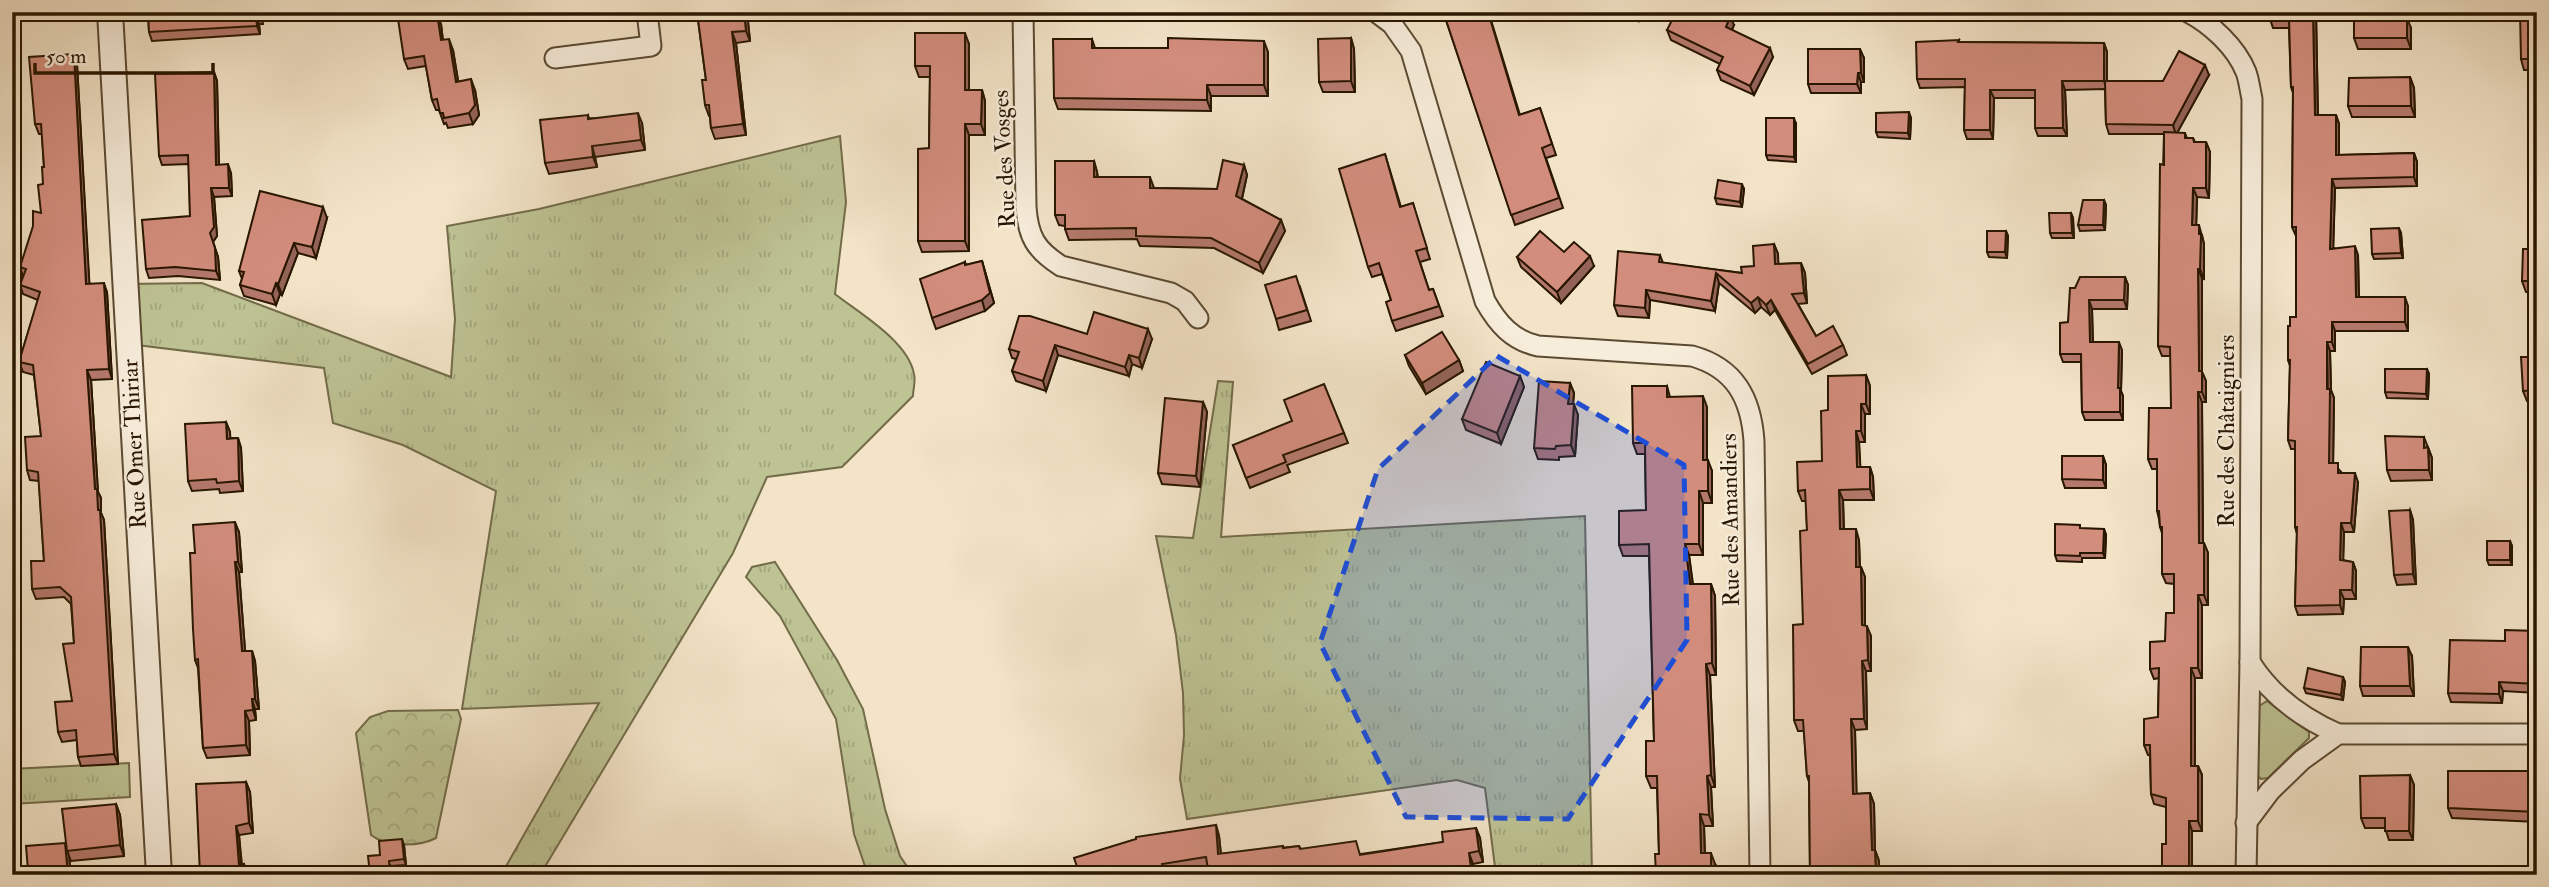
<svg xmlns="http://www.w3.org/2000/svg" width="2549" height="887" font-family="'IM FELL Double Pica',serif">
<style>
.grass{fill:url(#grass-tufts);stroke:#736c4a;stroke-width:2}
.forest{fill:url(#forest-crowns);stroke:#736c4a;stroke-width:2}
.park{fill:#bec394;stroke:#736c4a;stroke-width:2}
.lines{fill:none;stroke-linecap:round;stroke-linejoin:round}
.minor-casing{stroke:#5b4a32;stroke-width:23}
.tertiary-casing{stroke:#5b4a32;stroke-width:28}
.minor{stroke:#f7eddb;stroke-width:19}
.tertiary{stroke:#f7eddb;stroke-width:24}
.wall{fill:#b5796c;stroke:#281600;stroke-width:2}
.shaded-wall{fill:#946358;stroke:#281600;stroke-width:2}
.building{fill:#d38d7d;stroke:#281600;stroke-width:2}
.marked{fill:#1d4ed8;fill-opacity:0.2;stroke:#1d4ed8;stroke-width:5;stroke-dasharray:14 9;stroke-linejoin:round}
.labels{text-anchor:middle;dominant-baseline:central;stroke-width:5;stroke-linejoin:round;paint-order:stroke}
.street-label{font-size:23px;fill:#281600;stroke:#f7eddb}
</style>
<defs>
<pattern id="grass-tufts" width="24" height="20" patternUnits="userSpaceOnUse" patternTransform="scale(1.75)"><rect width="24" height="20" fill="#bec394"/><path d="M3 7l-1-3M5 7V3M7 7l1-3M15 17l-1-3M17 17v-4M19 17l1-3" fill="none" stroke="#a3a77e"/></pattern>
<pattern id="forest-crowns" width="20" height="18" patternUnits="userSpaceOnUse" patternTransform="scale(1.75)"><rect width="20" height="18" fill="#bec394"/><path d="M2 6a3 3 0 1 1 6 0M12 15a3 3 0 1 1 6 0" fill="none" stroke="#a3a77e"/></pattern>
</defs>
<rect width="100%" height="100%" fill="#f3e4c8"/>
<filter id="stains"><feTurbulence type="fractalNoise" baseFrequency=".00286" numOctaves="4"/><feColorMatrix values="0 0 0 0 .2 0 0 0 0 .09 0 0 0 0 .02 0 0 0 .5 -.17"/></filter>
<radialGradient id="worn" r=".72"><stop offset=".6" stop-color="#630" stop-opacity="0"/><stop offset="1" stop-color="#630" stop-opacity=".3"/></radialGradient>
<!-- grass -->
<g class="grass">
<path d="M840 136 846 202 835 294C859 313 908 341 914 374 916 380 913 389 913 396L842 467 767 477 733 553 540 875H501L599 703 462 709 496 491 403 445 333 423 324 368 129 344 125 284 202 283 451 377 455 319 447 226 539 209Z"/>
<path d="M1218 381 1233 382 1221 537 1585 516 1592 875H1496L1485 788 1457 780 1187 819 1180 779 1184 735 1183 693 1176 635 1156 536 1193 538Z"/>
<path d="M775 562 837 660 863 709 885 809 900 856 913 875H868L854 834 836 719 780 616 746 577 752 567Z"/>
<path d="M129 763 130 797 12 804V769Z"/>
</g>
<!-- forest -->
<path class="forest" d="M458 710 461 719 436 838C419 847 386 847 371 835L356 733 370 717 388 711Z"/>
<!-- park -->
<path class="park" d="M2267 701 2309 732V738L2268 778 2261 779 2257 775 2259 706Z"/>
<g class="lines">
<!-- minor casing -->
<g class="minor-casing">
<g id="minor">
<path d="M1023 12 1026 207C1028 237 1036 250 1061 266L1171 293 1185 301 1198 318"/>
<path d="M1376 12 1392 24 1411 51 1485 301C1498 324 1512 340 1538 346L1692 356C1735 368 1751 398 1754 441L1760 875"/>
<path d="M2188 12C2211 24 2236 47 2246 72 2249 80 2250 90 2252 99L2250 662 2246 875"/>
<path d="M555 58 651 46 647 12"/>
<path d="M2250 662C2271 696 2302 718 2338 734"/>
<path d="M2246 823 2270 791 2302 760 2338 734H2537"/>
</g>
</g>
<!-- tertiary casing -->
<g class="tertiary-casing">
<path id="tertiary" d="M110 12 159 875"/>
</g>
<!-- minor -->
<use href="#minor" class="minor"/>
<!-- tertiary -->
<use href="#tertiary" class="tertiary"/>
</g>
<!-- wall -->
<g class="wall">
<path d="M59 12H91V15L61 17Z"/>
<path d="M148 12H261L263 24H259L260 34 152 41 149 32Z"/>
<path d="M418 12 419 16 441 24 443 40 453 50 458 81 475 90 479 115 473 124 448 128 446 123 444 124 439 110H436L432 100 426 66 408 69 404 59Z"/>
<path d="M697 12H747L750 41 736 43 746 135 715 139 711 128 710 116H709L705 105 706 80Z"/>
<path d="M1630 12H1647L1639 21Z"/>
<path d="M2316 12 2318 115H2336L2339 124V155L2414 153 2417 162V186L2335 188 2333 248 2358 255 2359 297 2408 306V331H2335V351H2330L2331 390 2334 398 2333 463 2342 473 2358 482 2354 532H2344L2343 560 2353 562 2356 571V599H2344L2343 614 2298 615 2295 606 2297 534 2295 527V449H2291L2288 440 2290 366 2288 360 2290 326 2296 317V236L2292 227 2293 93 2291 87 2289 28H2273L2270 19Z"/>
<path d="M2537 12V70H2524L2521 59Z"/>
<path d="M2396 13 2398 17 2411 28V49H2358L2354 38Z"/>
<path d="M1446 20H1491L1520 115 1540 108 1556 155 1546 158 1563 208 1515 225Z"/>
<path d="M1734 25 1732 30 1773 57 1754 95 1721 80 1717 70 1720 64 1671 40 1667 30Z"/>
<path d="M1351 38 1354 49 1355 92H1323L1319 82Z"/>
<path d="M1092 39 1095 48 1268 52V96H1211V111L1058 109 1054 98Z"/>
<path d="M1959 40V42L2104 43 2107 52V81H2163L2209 75 2177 133H2185L2187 138H2193L2195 142H2206L2210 152 2209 198 2197 197 2196 225 2202 235 2204 244V279L2202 278V372L2206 381V402H2202L2203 543H2204L2208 553V605H2202V678H2195V766H2198L2202 775V831H2192L2166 844V807L2154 804 2151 794 2150 755H2148L2144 745 2158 717 2159 678 2154 679 2150 669 2165 641 2174 613V584L2166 583 2162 574V533L2160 527 2159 519 2157 511V469H2152L2148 459 2171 408V356H2162L2158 346 2164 134H2109L2106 124 2105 89 2065 90 2067 136H2038L2035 128V98H1994L1993 139H1967L1964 130 1965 87 1920 88 1917 79Z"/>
<path d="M969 44V90H982L985 101V135H969V251L922 252 918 241 929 148 930 77H919L915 66Z"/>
<path d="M1864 58V82H1861V93H1811L1808 84Z"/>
<path d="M77 64 89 283 107 292 112 379 91 380 98 492 101 498V513L104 520 118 764 81 766 78 757 77 740 62 742 58 732 72 701 74 643 71 604 64 597 36 599 32 589 44 561 43 546 39 481 30 480 27 470 41 436 34 375 23 372 19 362 38 300 23 294 20 285 23 276 20 267 41 213 44 167 42 134H39L35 124Z"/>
<path d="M214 72 217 81 219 165 231 173 232 196 214 197 217 236 213 242 218 257 220 280 178 276 149 278 146 269 190 216 189 164 162 165 159 156Z"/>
<path d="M2410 77 2414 88 2415 117H2352L2348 106Z"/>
<path d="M588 115 589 118 642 123 645 150 595 157 597 167 549 174 545 163Z"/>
<path d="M1911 118 1910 139 1878 137 1876 132Z"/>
<path d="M1796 124V162L1768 160 1766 155Z"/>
<path d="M1385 154 1401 207 1413 203 1416 214 1430 259 1420 262 1429 290 1433 289 1443 316 1396 331 1392 321 1391 300 1382 274 1372 277 1368 267Z"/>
<path d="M1094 161 1097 172 1098 177 1154 188 1217 189 1244 165 1247 175 1242 199 1281 220 1285 231 1263 273 1214 248 1140 246 1137 239 1069 240 1065 229V226L1059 225 1055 215Z"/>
<path d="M1744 189 1742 207 1717 204 1715 198Z"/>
<path d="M2104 200 2106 205 2105 230 2080 231 2078 225Z"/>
<path d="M2071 213 2073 218 2074 238H2052L2050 233Z"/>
<path d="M327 218 316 258 298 253 282 295 280 294 276 305 244 296 240 285 242 279 239 271Z"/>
<path d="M2006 231 2008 236 2007 258 1989 257 1987 252Z"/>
<path d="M2401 233 2403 258 2374 259 2372 254Z"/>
<path d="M1774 244 1778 254V264L1801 263 1805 273 1807 303 1798 304 1816 336 1843 345 1847 355 1812 374 1775 310 1770 315 1761 307 1755 313 1719 283 1715 311 1650 300 1649 318 1618 316 1614 305 1660 255 1663 263 1742 273 1754 266Z"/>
<path d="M2537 249V292H2526L2522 281Z"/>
<path d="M1564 252 1594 266 1561 303 1521 267 1517 257Z"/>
<path d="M982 261 994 303 985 311 936 329 932 318 965 262 966 265Z"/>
<path d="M2125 277 2128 285 2127 309H2092L2093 342 2122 350 2121 391 2123 396V420H2085L2082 412 2081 362H2063L2060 354 2068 322 2075 288Z"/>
<path d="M1300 287 1311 321 1279 330 1276 319Z"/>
<path d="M1087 334 1152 339 1142 368 1132 364 1129 376 1058 355 1046 391 1016 381 1012 371 1016 359 1012 358 1009 349Z"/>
<path d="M1405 355 1459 360 1463 371 1426 394 1409 366Z"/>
<path d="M2537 357V401H2527L2523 391Z"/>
<path d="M2427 369 2429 374 2428 399 2387 398 2385 392Z"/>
<path d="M1866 375 1870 386V414H1865V442H1859L1860 467H1870L1873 477 1874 500H1843L1844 529 1859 540 1860 567H1861L1865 577V625L1871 636V671H1866L1867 729 1855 730 1856 794 1870 793 1874 804 1875 850 1879 861V875H1810L1809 782 1807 776 1804 731H1798L1794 720 1803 624 1807 530 1806 501H1802L1798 491 1822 461 1828 410Z"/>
<path d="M1520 376 1524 387 1501 444 1466 430 1462 419Z"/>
<path d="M1570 383 1574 393 1573 404 1578 415 1575 456 1559 457V460L1538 459 1534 448Z"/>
<path d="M1667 386 1670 397 1707 407V460L1712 471V503H1703V555H1689L1693 584H1711L1715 596 1716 675H1710L1715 787H1711L1713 826H1704L1705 853 1715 864 1659 854 1657 788H1651L1646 776 1654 741 1649 556H1623L1619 545 1646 510 1645 454H1637L1633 443Z"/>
<path d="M1203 402 1207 412 1200 487 1162 484 1158 473Z"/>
<path d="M226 422 230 432V438H238L241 448 243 491 220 493 219 489 192 491 188 481Z"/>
<path d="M1344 433 1348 443 1287 465 1290 472 1250 488 1233 445Z"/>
<path d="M2424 437 2432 458V480L2391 481 2387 470Z"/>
<path d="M2103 456 2106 465V488H2065L2062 479Z"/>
<path d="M2410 510 2413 520 2416 584 2397 585 2394 575Z"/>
<path d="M2081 529H2104L2106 535 2105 558H2082V562L2057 561 2055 555Z"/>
<path d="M239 532 242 572H239L245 651H252L255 661 259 709H255L256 720 249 721 250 755 207 758 203 748 198 668 195 660V553Z"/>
<path d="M2510 541 2512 546V565H2489L2487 560Z"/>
<path d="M2537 631V693L2503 691 2502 703 2451 702 2448 693 2505 641Z"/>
<path d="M2412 656 2414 696H2363L2360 686Z"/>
<path d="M2343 677 2345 682 2343 700 2306 693 2304 688Z"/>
<path d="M2537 771V822L2452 818 2448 808Z"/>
<path d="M2410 775 2414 785 2413 840H2389L2385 828H2365L2361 818Z"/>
<path d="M246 782 250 792 253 833 239 835 242 865 244 864 248 875H200Z"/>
<path d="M116 804 120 815 124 856 71 861 69 856 71 875H30L28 870 66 848Z"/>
<path d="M1216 825 1219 836 1221 854 1299 846 1301 849 1361 854 1443 842 1476 828 1480 838 1483 862 1473 864 1475 875H1209L1208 868 1165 874 1080 875Z"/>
<path d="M404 845 406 865 391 866 380 855Z"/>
</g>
<!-- shaded-wall -->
<g class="shaded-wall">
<path d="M744 12H747L750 41 746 31Z"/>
<path d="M1636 12H1647L1639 21Z"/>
<path d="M2313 12H2316L2318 124 2315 115Z"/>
<path d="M437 13 441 24 444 51 441 40Z"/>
<path d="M256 16 259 24 260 34 257 26Z"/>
<path d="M1730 16 1734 25 1729 36 1726 27Z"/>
<path d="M2407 18 2411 28V49L2407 38Z"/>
<path d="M732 32 736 43 746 135 743 124Z"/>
<path d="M965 33 969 44V100L965 90Z"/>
<path d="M1351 38 1354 49 1355 92 1351 81Z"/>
<path d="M449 39 453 50 460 92 456 82Z"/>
<path d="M1264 41 1268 52V96L1264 85Z"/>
<path d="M2104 43 2107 52V89L2104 81Z"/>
<path d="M1770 48 1773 57 1754 95 1750 86Z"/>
<path d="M1860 49 1864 58V82L1861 73Z"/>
<path d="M74 54 77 64 90 293 86 284Z"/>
<path d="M2205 65 2209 75 2176 135 2173 125Z"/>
<path d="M214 72 217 81 219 174 216 165Z"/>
<path d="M1858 73 1861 82V93L1857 84Z"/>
<path d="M2410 77 2414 88 2415 117 2411 106Z"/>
<path d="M471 79 475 90 479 115 473 124 469 113Z"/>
<path d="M2062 81 2065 90 2067 136 2063 128Z"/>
<path d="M1207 85 1211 96V111L1207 100Z"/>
<path d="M982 90 985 101V135L981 124Z"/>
<path d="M1990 90 1994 98 1993 139 1990 130Z"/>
<path d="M1909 112 1911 118 1910 139 1908 133Z"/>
<path d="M638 113 642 123 645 150 641 140Z"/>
<path d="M2336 115 2339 124V164L2336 155Z"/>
<path d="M1794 118 1796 124V162L1794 157Z"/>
<path d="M965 124 969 135V251L965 241Z"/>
<path d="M2206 142 2210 152 2209 198 2206 188Z"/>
<path d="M592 146 595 157 597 167 593 157Z"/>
<path d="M2414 153 2417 162V186L2414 177Z"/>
<path d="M1094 161 1097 172 1098 188 1094 177Z"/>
<path d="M228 164 231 173 232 196 229 188Z"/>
<path d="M1244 165 1247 175 1240 207 1236 196Z"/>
<path d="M1150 177 1154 188V199L1150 188Z"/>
<path d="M2332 179 2335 188 2333 258 2330 249Z"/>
<path d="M1742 184 1744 189 1742 207 1740 202Z"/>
<path d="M211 188 214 197 217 236 213 242 218 257 220 280 216 271 210 233Z"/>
<path d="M2193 188 2197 197 2196 235 2192 225Z"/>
<path d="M2104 200 2106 205 2105 230 2103 225Z"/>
<path d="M323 207 327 218 316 258 312 247Z"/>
<path d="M2071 213 2073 218 2074 238 2072 233Z"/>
<path d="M1281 220 1285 231 1263 273 1259 263Z"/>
<path d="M2199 225 2204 244V279L2200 269Z"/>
<path d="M2399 228 2401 233 2403 258 2401 253Z"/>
<path d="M2006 231 2008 236 2007 258 2005 252Z"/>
<path d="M294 243 298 253 282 295 278 284Z"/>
<path d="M1774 244 1778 254 1779 274 1775 264Z"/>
<path d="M2355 246 2358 255 2359 306 2356 297Z"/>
<path d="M1590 256 1594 266 1561 303 1557 292Z"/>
<path d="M982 261 994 303 985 311 982 300Z"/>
<path d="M1801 263 1805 273 1807 303 1804 293Z"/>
<path d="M2198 269 2202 278V372L2206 381V402L2202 392 2199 371Z"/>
<path d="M1716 273 1719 283 1715 311 1711 301Z"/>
<path d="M2125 277 2128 285 2127 309 2124 300Z"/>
<path d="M104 283 107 292 112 379 109 369Z"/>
<path d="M276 283 280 294 276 305 272 294Z"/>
<path d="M1646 290 1650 300 1649 318 1645 308Z"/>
<path d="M1758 297 1761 307 1755 313 1751 303Z"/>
<path d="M2405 297 2408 306V331L2405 322Z"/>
<path d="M1771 300 1775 310 1770 315 1766 305Z"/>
<path d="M2089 300 2092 309 2093 350 2090 342Z"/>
<path d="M2332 322 2335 331V351L2332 342Z"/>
<path d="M1148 329 1152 339 1142 368 1139 358Z"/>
<path d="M2119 342 2122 350 2121 391 2123 396V420L2120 412 2118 388Z"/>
<path d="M2327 342 2330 351 2331 390 2334 398 2333 472 2329 463Z"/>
<path d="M1055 345 1058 355 1046 391 1043 381Z"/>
<path d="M1129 355 1132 364 1129 376 1125 367Z"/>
<path d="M1459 360 1463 371 1426 394 1422 383Z"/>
<path d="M2427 369 2429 374 2428 399 2426 394Z"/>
<path d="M87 370 91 380 98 492 101 498V513L104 520 118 764 114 754 98 510 95 489Z"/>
<path d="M1866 375 1870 386V414L1866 404Z"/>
<path d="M1520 376 1524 387 1501 444 1497 433Z"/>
<path d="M1570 383 1574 393 1572 415 1568 404Z"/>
<path d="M2198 392 2202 402 2203 553 2199 543Z"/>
<path d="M1703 396 1707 407V471L1703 460Z"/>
<path d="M1203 402 1207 412 1200 487 1196 476Z"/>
<path d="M1574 404 1578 415 1575 456 1571 445Z"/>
<path d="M1861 404 1865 414V442L1861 431Z"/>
<path d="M226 422 230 432 231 448 227 439Z"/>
<path d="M1856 431 1859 442 1861 477 1857 467Z"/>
<path d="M238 438 241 448 243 491 239 481Z"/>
<path d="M2428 447 2432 458V480L2429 470Z"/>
<path d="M2103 456 2106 465V488L2103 480Z"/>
<path d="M1708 460 1712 471V503L1708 491Z"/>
<path d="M1870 467 1873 477 1874 500 1870 489Z"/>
<path d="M2355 473 2358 482 2354 532 2351 523Z"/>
<path d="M1839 490 1843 500 1844 540 1840 529Z"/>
<path d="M1699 491 1703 503V555L1699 544Z"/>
<path d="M2410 510 2413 520 2416 584 2413 574Z"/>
<path d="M235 522 239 532 242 572 238 562Z"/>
<path d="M2341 523 2344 532 2343 569 2340 560Z"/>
<path d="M1856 529 1859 540 1860 577 1856 567Z"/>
<path d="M2104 529 2106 535 2105 558 2103 553Z"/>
<path d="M2510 541 2512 546V565L2510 560Z"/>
<path d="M2204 543 2208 553V605L2204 595Z"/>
<path d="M1685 544 1689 555 1694 596 1690 584Z"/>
<path d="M235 562 239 572 246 662 242 651Z"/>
<path d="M2353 562 2356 571V599L2352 590Z"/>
<path d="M1861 567 1865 577V635L1862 625Z"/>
<path d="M1711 584 1715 596 1716 675 1712 663Z"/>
<path d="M2340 590 2344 599 2343 614 2340 605Z"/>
<path d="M2198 595 2202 605V678L2198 668Z"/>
<path d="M1867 626 1871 636V671L1868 660Z"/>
<path d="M2408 647 2412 656 2414 696 2410 686Z"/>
<path d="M252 651 255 661 259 709 255 699Z"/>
<path d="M1862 661 1866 671 1867 729 1864 719Z"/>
<path d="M1706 664 1710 675 1715 787 1711 775Z"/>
<path d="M2191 668 2195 678V775L2191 766Z"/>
<path d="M2343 677 2345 682 2343 700 2341 695Z"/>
<path d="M2499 682 2503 691 2502 703 2499 694Z"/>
<path d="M252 699 255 709 256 720 253 710Z"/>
<path d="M245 711 249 721 250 755 246 745Z"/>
<path d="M1851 719 1855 730 1857 804 1853 794Z"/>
<path d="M2198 766 2202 775V831L2198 821Z"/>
<path d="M2410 775 2414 785 2413 840 2409 831Z"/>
<path d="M1707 776 1711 787 1713 826 1709 815Z"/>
<path d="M246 782 250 792 253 833 249 823Z"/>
<path d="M1870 793 1874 804 1875 861 1872 850Z"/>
<path d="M116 804 120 815 124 856 120 845Z"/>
<path d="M1700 814 1704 826 1705 864 1701 853Z"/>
<path d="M2189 821 2192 831V875H2189Z"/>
<path d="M1216 825 1219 836 1222 865 1218 854Z"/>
<path d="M236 826 239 835 242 875 239 865Z"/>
<path d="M1476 828 1480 838 1483 862 1479 851Z"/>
<path d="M402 839 404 845 406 865 404 859Z"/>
<path d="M65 843 69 856 71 875H68Z"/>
<path d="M1875 850 1879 861V875H1876Z"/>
<path d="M1469 853 1473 864 1475 875H1472Z"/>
<path d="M1711 853 1715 864V875H1711Z"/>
</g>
<!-- building -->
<g class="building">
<path d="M148 12H259V16H256L257 26 149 32Z"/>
<path d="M397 12H418L419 16 437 13 441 40 449 39 456 82 471 79 475 105 469 113 444 118 443 113H440L437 99 432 100 424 56 404 59Z"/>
<path d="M697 12H744L746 31 732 32 743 124 711 128 709 105H705L702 80H706Z"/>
<path d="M1468 12H1488L1519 115 1540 108 1552 144 1542 148 1559 198 1511 215 1446 20Z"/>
<path d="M1676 12H1723L1730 16 1726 27 1770 48 1750 86 1717 70 1723 57 1667 30Z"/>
<path d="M2270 12H2313L2315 115H2336V155L2414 153V177L2332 179 2330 249 2355 246 2356 297H2405V322H2332V342H2327V389H2330L2329 463H2338V473H2355L2351 523H2341L2340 560 2353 562 2352 590H2340V605L2295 606 2297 527H2295V441L2288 440 2290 360H2288V326H2290V317H2296V227H2292L2293 87H2291L2289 19H2270Z"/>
<path d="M2520 12H2537V59H2521Z"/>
<path d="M2354 13H2396V17L2407 18V38H2354Z"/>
<path d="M915 33H965V90H982L981 124H965V241H918V149L929 148 930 66H915Z"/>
<path d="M1168 38 1264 41V85H1207V100L1054 98 1053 39H1092V48H1168Z"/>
<path d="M1351 38V81L1319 82 1318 39Z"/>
<path d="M1959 40 1958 42 2104 43V81H2062L2063 128H2035V90H1990V130H1964L1965 79H1917L1916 42Z"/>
<path d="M1808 49H1860L1861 73H1858L1857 84H1808Z"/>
<path d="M2179 51 2205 65 2173 125 2106 124 2105 81H2163Z"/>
<path d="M74 54 86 284 104 283 109 369 87 370 95 489H97L98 510H100L114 754 78 757 76 730 58 732 55 702 72 701 63 644 74 643 71 597 60 587 32 589 31 561H44L43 546 38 472 27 470 25 437 41 436 33 365 19 362 40 292 20 285 26 269 20 267 33 226V211L41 213 38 185 43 184 42 167H44L41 124H35L29 57Z"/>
<path d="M214 72 216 165 228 164 229 188H211L214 227 210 233 215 248 216 271 175 267 146 269 142 220 190 216 188 155 159 156 155 74Z"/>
<path d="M2410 77 2411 106H2348L2349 78Z"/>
<path d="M1909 112 1908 133 1876 132V113Z"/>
<path d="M638 113 641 140 592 146 593 157 545 163 540 120 588 115V119Z"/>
<path d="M1766 118H1794V157L1766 155Z"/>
<path d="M2164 132 2185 133V138H2193L2194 142H2206V188H2193L2192 225H2199V234H2201L2200 269H2198L2199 363V371H2202V392H2198L2199 543H2204V595H2198V668H2191V766H2198V821H2189V875H2162V844H2166V798L2151 794 2150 745H2144V719L2158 717 2159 668 2150 669V642L2165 641 2166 613H2174V574H2162V527H2160L2159 511H2157V459H2148L2149 408H2171L2170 347 2158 346 2160 164 2164 165Z"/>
<path d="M1385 154 1400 207 1413 203 1427 248 1416 251 1429 290 1433 289 1439 306 1392 321 1386 302 1391 300 1379 263 1368 267 1339 169Z"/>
<path d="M1223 160 1244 165 1236 196 1281 220 1259 263 1211 238 1136 236V228L1065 229V215H1055V161H1094V177H1150V188L1217 189Z"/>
<path d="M1718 180 1742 184 1740 202 1715 198Z"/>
<path d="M260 191 323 207 312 247 294 243 278 284 276 283 272 294 240 285 244 272 239 271Z"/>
<path d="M2083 200H2104L2103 225H2078Z"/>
<path d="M2049 213H2071L2072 233H2050Z"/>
<path d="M2399 228 2401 253 2372 254 2371 229Z"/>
<path d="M1540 231 1564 252 1574 242 1590 256 1557 292 1517 257Z"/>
<path d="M1987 231H2006L2005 252H1987Z"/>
<path d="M1774 244 1775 264 1801 263 1804 293 1792 294 1816 336 1833 326 1843 345 1808 364 1771 300 1766 305 1758 297 1751 303 1716 273 1711 301 1646 290 1645 308 1614 305 1618 251 1660 255 1659 262 1742 273 1741 267 1754 266 1753 246Z"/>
<path d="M2523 249H2537V281H2522Z"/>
<path d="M982 261 990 293 982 300 932 318 920 279 965 262V265Z"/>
<path d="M1296 276 1307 310 1276 319 1265 285Z"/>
<path d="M2080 277H2125L2124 300H2089L2090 342H2119L2118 388H2120V412H2082L2081 354H2060V323L2068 322 2070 288H2075Z"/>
<path d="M1094 312 1148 329 1139 358 1129 355 1125 367 1055 345 1043 381 1012 371 1019 352 1009 349 1019 316H1030L1087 334Z"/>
<path d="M1442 332 1459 360 1422 383 1405 355Z"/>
<path d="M2521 357H2537V390L2523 391Z"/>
<path d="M1486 362 1520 376 1497 433 1462 419Z"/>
<path d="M2385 369H2427L2426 394 2385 392Z"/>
<path d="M1866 375V404H1861V431H1856L1857 467H1870V489L1839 490 1840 529H1856V567H1861L1862 625 1867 626 1868 660 1862 661 1864 719H1851L1853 794 1870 793 1872 850H1875L1876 875H1810L1809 776H1807L1803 720H1794L1793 625 1803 624 1800 531 1807 530 1805 490 1798 491 1797 462 1822 461 1821 411 1828 410V376Z"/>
<path d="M1539 381 1570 383 1568 404H1574L1571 445 1556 446 1555 449 1534 448Z"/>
<path d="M1324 384 1344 433 1283 455 1286 462 1246 478 1233 445 1292 421 1284 400Z"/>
<path d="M1632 386H1667V397L1703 396V460H1708V491H1699V544H1685L1690 584H1711L1712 663 1706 664 1711 775 1707 776 1709 815 1700 814 1701 853H1711V875H1656L1655 854H1659L1657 776H1646V741H1654L1649 544 1619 545V511L1646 510 1645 443H1633Z"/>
<path d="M1165 398 1203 402 1196 476 1158 473Z"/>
<path d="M226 422 227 439 238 438 239 481 217 483 216 479 188 481 185 424Z"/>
<path d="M2385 436 2424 437V448L2428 447 2429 470H2387Z"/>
<path d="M2062 456H2103V480L2062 479Z"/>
<path d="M2410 510 2413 574 2394 575 2389 511Z"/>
<path d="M235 522 238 562H235L242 651H252L255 699H252L253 710 245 711 246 745 203 748 198 659 195 660 193 629 190 553H195L193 525Z"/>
<path d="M2055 524 2080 525V528L2104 529 2103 553H2080V556L2055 555Z"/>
<rect x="2487" y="541" width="23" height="19"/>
<path d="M2505 630 2537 631V684L2499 682V694L2448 693 2450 640 2505 641Z"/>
<path d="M2361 647H2408L2410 686H2360Z"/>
<path d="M2308 668 2343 677 2341 695 2304 688Z"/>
<path d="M2448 771H2537V812L2448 808Z"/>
<path d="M2410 775 2409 831H2385V818H2361L2360 776Z"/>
<path d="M246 782 249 823 236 826 239 865 244 864 246 875H200L196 784Z"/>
<path d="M116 804 120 845 67 851 62 809Z"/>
<path d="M1216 825 1218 854 1283 846V848L1299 846 1300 849 1356 841 1360 855 1443 842 1442 832 1476 828 1479 851 1469 853 1472 875H1209L1206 857 1162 864 1163 875H1080L1074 858 1136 839V837Z"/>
<path d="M402 839 404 859 389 861 390 875H370L368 856 380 855 379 841Z"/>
<path d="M65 843 68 875H47V868L28 870 26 846Z"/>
</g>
<!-- marked area -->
<path class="marked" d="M1497 356 1684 465 1687 640 1568 819 1406 817 1320 643 1378 469Z"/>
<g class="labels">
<!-- street labels -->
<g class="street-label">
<text transform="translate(1004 159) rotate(-93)">Rue des Vosges</text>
<text transform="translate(2226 431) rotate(-90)">Rue des Châtaigniers</text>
<text transform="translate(134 444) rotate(-93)">Rue Omer Thiriar</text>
<text transform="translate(1730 520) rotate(-91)">Rue des Amandiers</text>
</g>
</g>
<!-- margin -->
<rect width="2549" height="887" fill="none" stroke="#f3e4c8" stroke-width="42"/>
<rect x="14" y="14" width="2521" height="859" fill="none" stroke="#281600" stroke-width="3.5"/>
<rect x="21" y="21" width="2507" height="845" fill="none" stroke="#281600" stroke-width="2"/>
<!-- scale -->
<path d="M35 63v10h178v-10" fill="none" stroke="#281600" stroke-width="3.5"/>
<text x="46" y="63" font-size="21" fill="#281600" stroke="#f7eddb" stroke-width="5" paint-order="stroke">50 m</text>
<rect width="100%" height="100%" filter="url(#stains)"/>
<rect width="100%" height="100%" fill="url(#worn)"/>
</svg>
